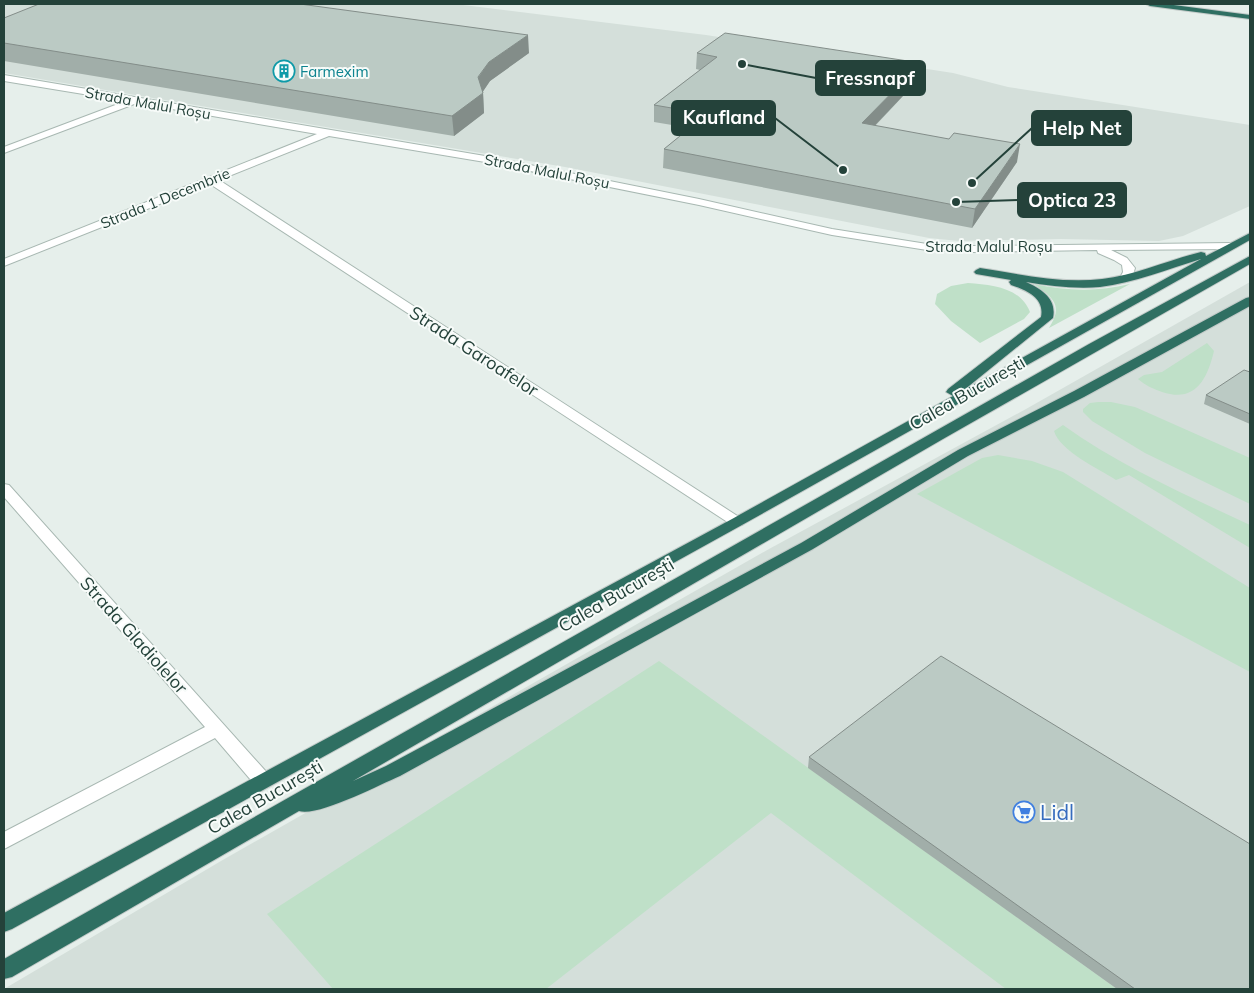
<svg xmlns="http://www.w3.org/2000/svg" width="1254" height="993" font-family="Mulish,sans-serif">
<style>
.built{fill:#d4dfda}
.green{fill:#bfe0c8}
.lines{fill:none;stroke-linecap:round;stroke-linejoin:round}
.minor-casing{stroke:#a8b8b2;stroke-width:2}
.highway-casing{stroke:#c2cac8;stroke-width:2}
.minor{fill:#fff;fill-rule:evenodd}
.highway{fill:#2f6f62;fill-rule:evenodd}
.wall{fill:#a1aea9}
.shaded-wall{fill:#838d89}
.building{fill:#bbcac4;stroke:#838d89}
.labels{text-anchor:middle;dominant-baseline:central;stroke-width:4;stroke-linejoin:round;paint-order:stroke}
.far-culture-label{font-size:15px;fill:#0d838f;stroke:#f7fbf9;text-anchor:start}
.far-street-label{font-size:15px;fill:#24423a;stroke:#f7fbf9}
.street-label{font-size:18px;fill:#24423a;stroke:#f7fbf9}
.near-shop-label{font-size:21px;fill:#366cbe;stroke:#f7fbf9;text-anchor:start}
.leader{fill:none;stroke:#24423a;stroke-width:2}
.callout-dot{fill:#24423a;stroke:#f7fbf9;stroke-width:2}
.callout{fill:#24423a;stroke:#24423a;stroke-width:2}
.callout-label{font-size:19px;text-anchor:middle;font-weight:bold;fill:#fff}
</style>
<rect width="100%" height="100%" fill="#e6efeb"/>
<!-- built -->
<g class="built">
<path d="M4 4H455L706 35 953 73 1008 87 1250 125V206L1183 236 1159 241 1061 239 959 241 929 238 565 167 4 73Z"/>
<path d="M1250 282V989H4L221 861 769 549 1026 409Z"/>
</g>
<!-- green -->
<g class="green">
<path d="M968 283C992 285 1020 287 1030 312L1024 319 980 343 951 321 935 304 937 294 951 286Z"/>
<path d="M1034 284C1068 291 1097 292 1130 284L1049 328C1064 305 1053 298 1034 284Z"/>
<path d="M1207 343 1214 351C1207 380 1195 403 1162 392 1153 389 1145 385 1138 379L1144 375 1162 372Z"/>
<path d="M1098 402H1111L1135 407 1250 458V504L1145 453 1092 421 1083 412V409L1090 403Z"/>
<path d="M1063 425C1120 466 1186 495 1250 525V548L1129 475 1116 480C1099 469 1060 451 1054 431Z"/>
<path d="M998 455 1032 461 1063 472 1250 588V672L917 494 982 458Z"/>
<path d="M659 661 1117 989H1006L771 813 546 989H333L267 914Z"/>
</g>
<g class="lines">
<!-- minor casing -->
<g class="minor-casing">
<g id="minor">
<path d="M4 75 485 156 699 199 832 229 927 244 974 246 1232 243 1238 246 1232 249 1111 250 1127 258 1135 268 1132 278 1126 282 1120 278 1123 272 1122 265 1114 260 1098 253 1097 250 974 252 927 250 832 235 699 205 485 162 329 136 219 180 742 519 745 522 742 525H732L210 184 4 266V259L317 134 137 103 4 153V147L126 101 4 81Z"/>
<path d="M4 484 9 485 270 776 273 781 270 786 263 788 256 786 215 738 4 849V832L205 727 4 497Z"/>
</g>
</g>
<!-- highway casing -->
<g class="highway-casing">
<g id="highway">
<path d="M1146 4H1166L1250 15V19L1150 6Z"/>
<path d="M1250 233V240L742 525 12 929 4 932V913L732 519 953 396 946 392 948 389 1041 317C1045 297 1025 290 1011 285L1009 282 1011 280 976 274 974 272 976 270 980 268C1020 274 1061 284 1102 279 1136 275 1168 260 1201 252L1205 253 1206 256ZM1201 259 964 390 1053 318C1057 299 1042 289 1026 282 1050 286 1075 289 1100 287 1134 283 1168 269 1201 259Z"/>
<path d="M1250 256V264L943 439 353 781 386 766 801 543 958 450 1074 391 1246 298 1250 297V306L1084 397 968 456 813 549 400 776C379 785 318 817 299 811L12 977 4 979V959L1089 344Z"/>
</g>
</g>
<!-- minor -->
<use href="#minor" class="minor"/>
<!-- highway -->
<use href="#highway" class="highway"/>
</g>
<!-- wall -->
<g class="wall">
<path d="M4 18 529 53 490 81 483 91 484 113 454 136 4 61Z"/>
<path d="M697 53 919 79 875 126 1017 162 972 228 663 168 664 149 690 128 654 122V105L700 70 696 69Z"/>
<path d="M1250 372V424L1204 404 1206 395Z"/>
<path d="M809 757 1250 989H1117L808 768Z"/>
</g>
<!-- shaded-wall -->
<g class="shaded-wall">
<path d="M528 35 529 53 490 81 480 96 483 93 484 113 454 136 452 116 489 62Z"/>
<path d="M921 63 919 79 860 141 862 123Z"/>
<path d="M1020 144 1017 162 972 228 975 209Z"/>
</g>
<!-- building -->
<g class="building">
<path d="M39 4H300L528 35 489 62 478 77 483 93 452 116 4 43V18Z"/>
<path d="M725 33 921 63 862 123 949 139 954 133 1020 144 975 209 664 149 707 114 654 105 717 57 697 53Z"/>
<path d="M1244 370 1250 372V414L1206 395Z"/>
<path d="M941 656 1250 844V989H1135L809 757Z"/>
</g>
<!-- icons -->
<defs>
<g id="building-ring" transform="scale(1.125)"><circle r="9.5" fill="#f7fbf9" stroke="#0f9aa8" stroke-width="1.5"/><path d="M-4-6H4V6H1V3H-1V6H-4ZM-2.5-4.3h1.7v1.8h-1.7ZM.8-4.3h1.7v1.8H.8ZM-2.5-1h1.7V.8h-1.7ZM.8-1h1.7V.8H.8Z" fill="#0f9aa8"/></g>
<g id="supermarket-ring" transform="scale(1.125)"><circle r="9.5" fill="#f7fbf9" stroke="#3f7fe0" stroke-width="1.5"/><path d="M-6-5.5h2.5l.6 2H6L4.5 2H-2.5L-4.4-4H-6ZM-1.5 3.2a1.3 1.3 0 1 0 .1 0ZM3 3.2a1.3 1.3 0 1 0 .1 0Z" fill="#3f7fe0"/></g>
</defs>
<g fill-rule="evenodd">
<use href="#building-ring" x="284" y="71"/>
<use href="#supermarket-ring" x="1024" y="812"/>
</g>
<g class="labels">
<!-- far-culture labels -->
<g class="far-culture-label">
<text x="300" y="71">Farmexim</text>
</g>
<!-- far-street labels -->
<g class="far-street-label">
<text transform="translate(148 103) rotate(10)">Strada Malul Roșu</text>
<text transform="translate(547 171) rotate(11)">Strada Malul Roșu</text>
<text transform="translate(165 198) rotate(-22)">Strada 1 Decembrie</text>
<text x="989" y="246">Strada Malul Roșu</text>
</g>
<!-- street labels -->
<g class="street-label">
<text transform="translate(474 351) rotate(33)">Strada Garoafelor</text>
<text transform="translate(967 393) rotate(-30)">Calea București</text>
<text transform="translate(616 595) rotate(-30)">Calea București</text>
<text transform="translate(134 635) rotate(48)">Strada Gladiolelor</text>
<text transform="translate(265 797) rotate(-30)">Calea București</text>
</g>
<!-- near-shop labels -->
<g class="near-shop-label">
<text x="1040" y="812">Lidl</text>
</g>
</g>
<!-- callouts -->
<path class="leader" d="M742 64L816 78M843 170L775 118M972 183L1032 128M956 202L1018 200"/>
<g class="callout-dot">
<circle cx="742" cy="64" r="5"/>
<circle cx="843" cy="170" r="5"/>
<circle cx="972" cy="183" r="5"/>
<circle cx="956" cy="202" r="5"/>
</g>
<g class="callout">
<rect x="816" y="61" width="109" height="34" rx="5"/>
<rect x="672" y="101" width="103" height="34" rx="5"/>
<rect x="1032" y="111" width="99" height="34" rx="5"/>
<rect x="1018" y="183" width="108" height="34" rx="5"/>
</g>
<g class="callout-label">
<text x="870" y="85">Fressnapf</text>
<text x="724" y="124">Kaufland</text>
<text x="1082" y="135">Help Net</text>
<text x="1072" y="207">Optica 23</text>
</g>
<!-- border -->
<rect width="1254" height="993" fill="none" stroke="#24423a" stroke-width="10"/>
</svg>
